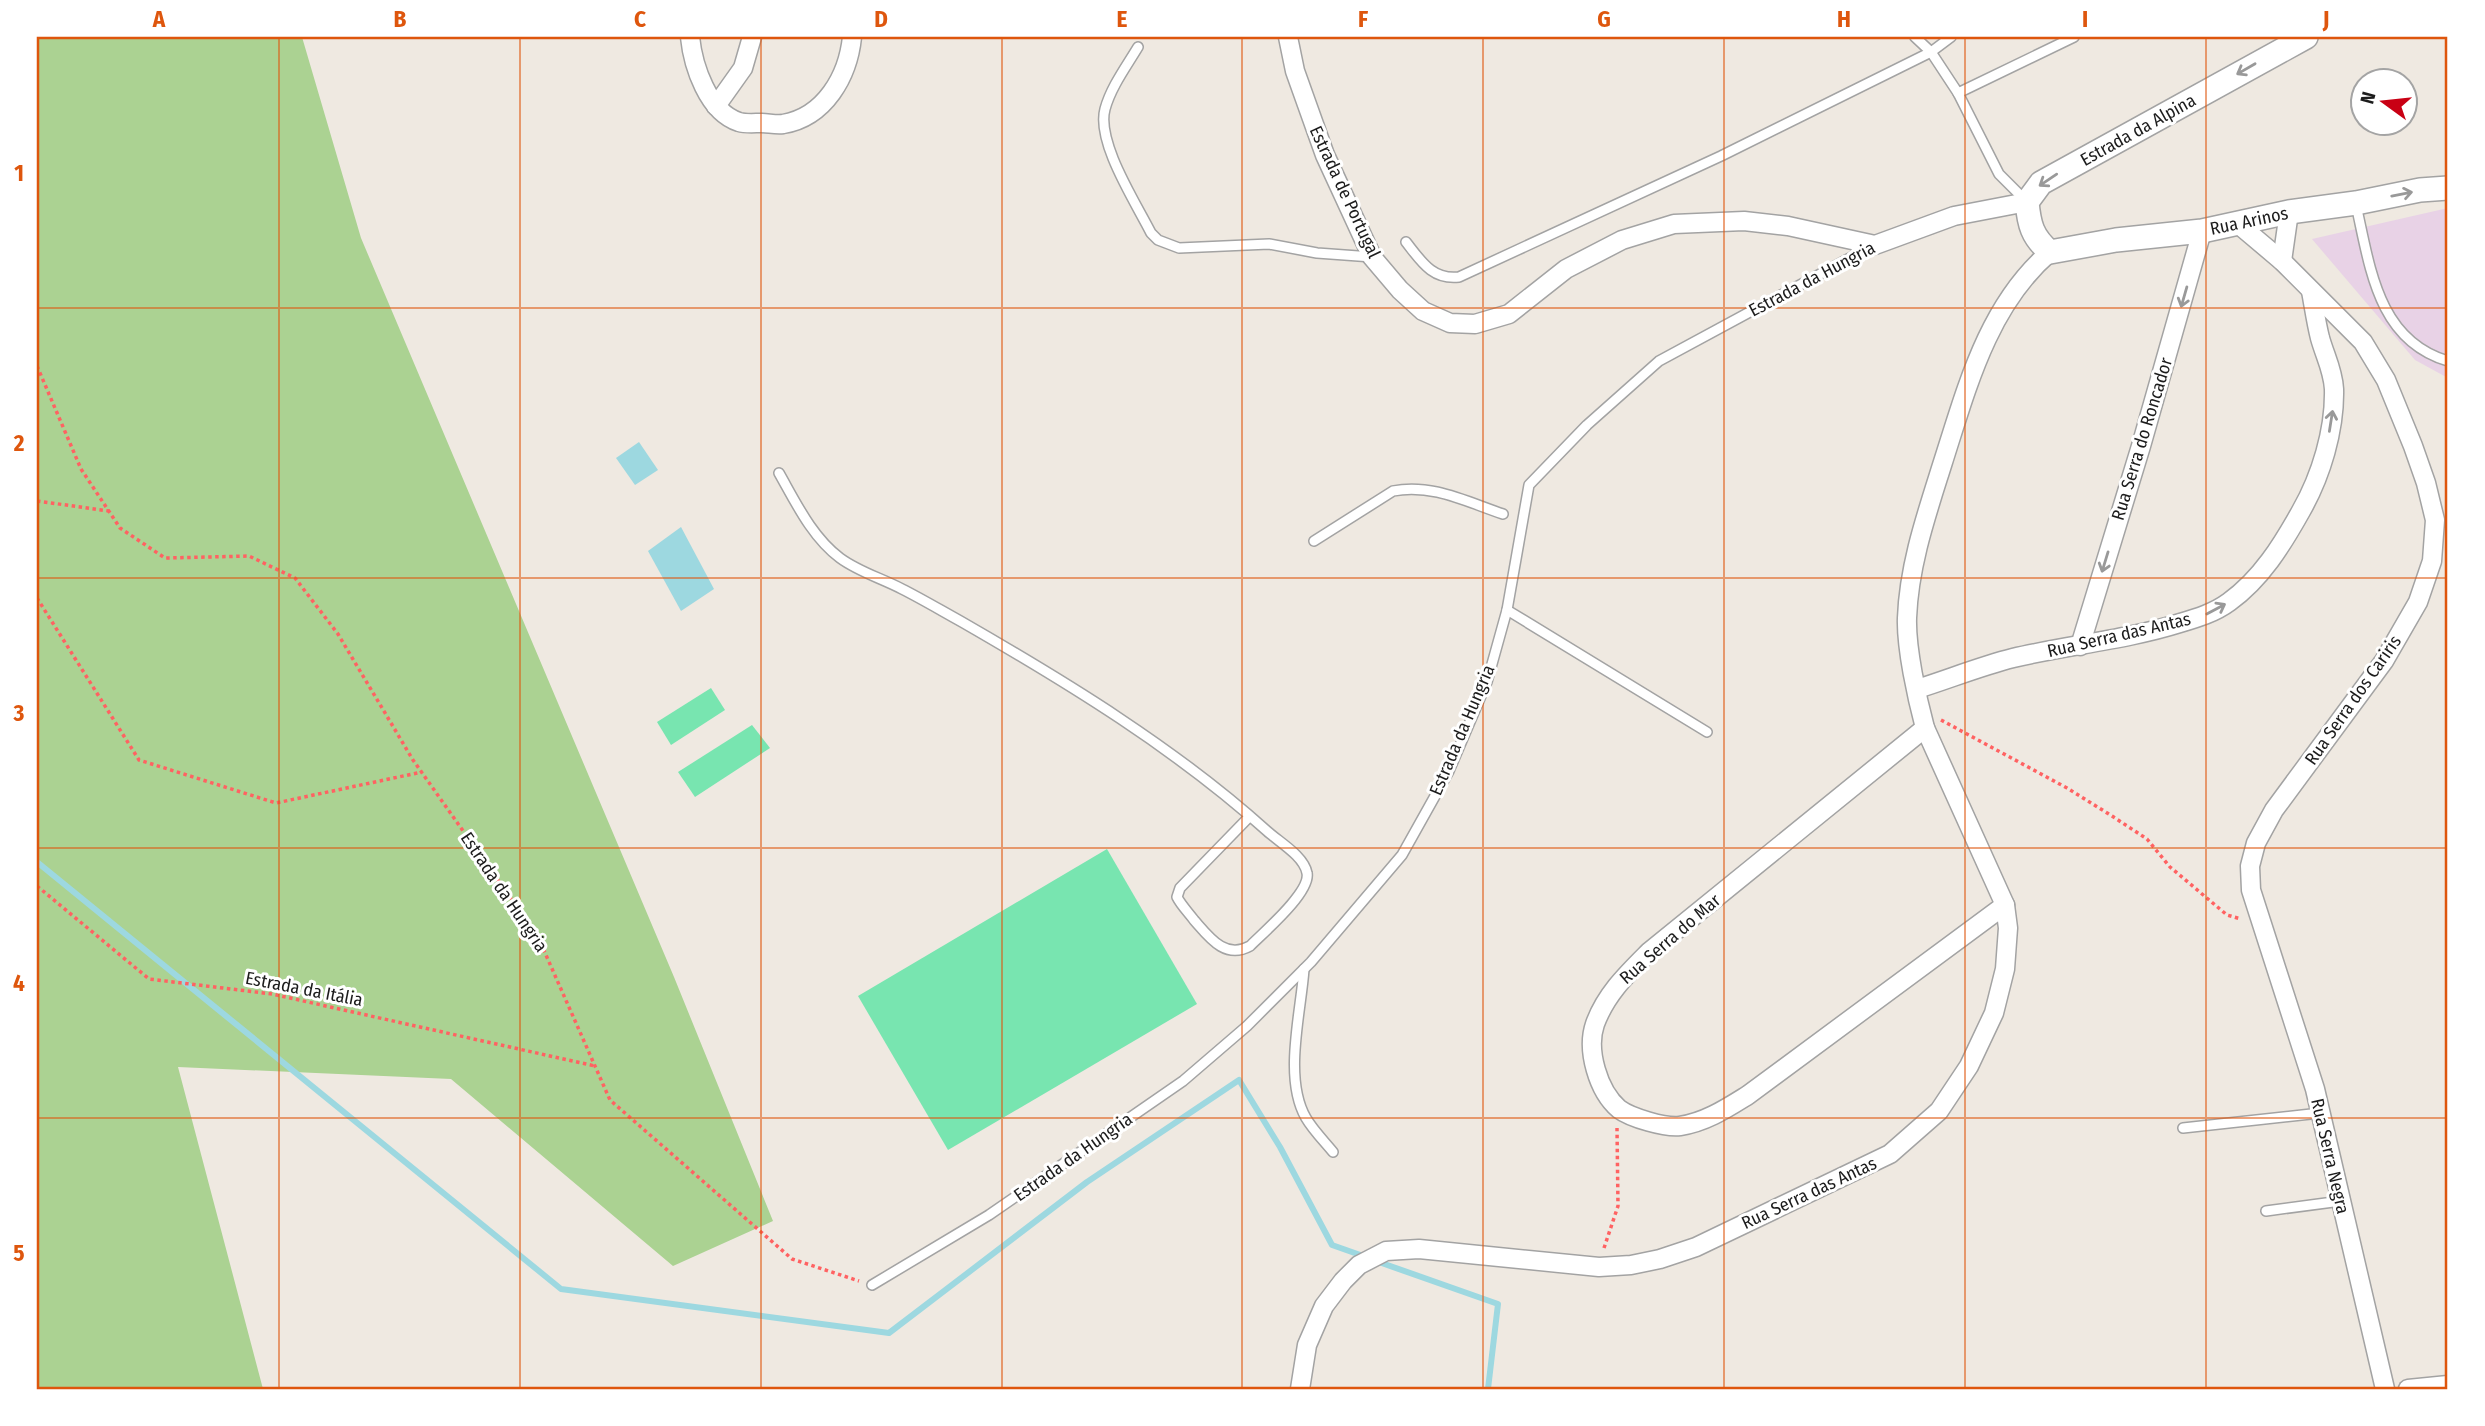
<svg xmlns="http://www.w3.org/2000/svg" width="2485" height="1426" font-family="'Fira Sans Condensed',sans-serif">
<style>
.industrial{fill:#e8d2e6}
.forest{fill:#abd292}
.pitch{fill:#78e5b0}
.water{fill:#9dd8e0}
.lines{fill:none;stroke-linecap:round;stroke-linejoin:round}
.stream{stroke:#9dd8e0;stroke-width:6}
.service-casing{stroke:#a3a3a3;stroke-width:12}
.minor-casing{stroke:#a3a3a3;stroke-width:21}
.tertiary-casing{stroke:#a3a3a3;stroke-width:26}
.path{stroke:#ff6262;stroke-width:3.5;stroke-dasharray:3.5 3.5;stroke-linecap:butt}
.service{stroke:#fff;stroke-width:9}
.minor{stroke:#fff;stroke-width:18}
.tertiary{stroke:#fff;stroke-width:23}
.oneway{stroke:#999}
.grid{fill:none;stroke:#de560d;stroke-width:2;stroke-opacity:0.55}
.labels{text-anchor:middle;dominant-baseline:central;stroke-width:6;stroke-linejoin:round;paint-order:stroke}
.street-label{font-size:18px;fill:#1c1c1c;stroke:#fff}
.neatline{fill:none;stroke:#de560d;stroke-width:2.5}
.grid-label{font-size:23px;text-anchor:middle;font-weight:bold;fill:#de560d}
</style>
<rect width="100%" height="100%" fill="#efe9e1"/>
<!-- industrial -->
<path class="industrial" d="M2448 208V378L2415 360 2312 239Z"/>
<!-- forest -->
<path class="forest" d="M37 37H302L361 238 674 977 773 1221 673 1266 451 1079 178 1067 263 1389H37Z"/>
<!-- pitch -->
<g class="pitch">
<path d="M711 688 725 710 671 745 657 722Z"/>
<path d="M752 725 770 748 695 797 678 772Z"/>
<path d="M1107 849 1197 1004 948 1150 858 996Z"/>
</g>
<!-- water -->
<g class="water">
<path d="M639 442 658 470 635 485 616 458Z"/>
<path d="M681 527 714 589 681 611 648 551Z"/>
</g>
<g class="lines">
<!-- stream -->
<g class="stream">
<path d="M37 862 561 1289 889 1333 1087 1182 1239 1080 1280 1147 1332 1245 1366 1257"/>
<path d="M1376 1261 1498 1304 1488 1389"/>
</g>
<!-- service casing -->
<g class="service-casing">
<g id="service">
<path d="M1915 37 1931 52 1958 93 1999 174 2027 202"/>
<path d="M1138 47C1126 67 1111 87 1105 109 1096 142 1136 203 1151 233L1158 240 1179 248 1269 244 1317 253 1372 257"/>
<path d="M1958 93 2074 37"/>
<path d="M2356 205C2370 266 2377 340 2448 361"/>
<path d="M1406 242C1421 261 1432 280 1459 277L1721 156 1931 52 1951 37"/>
<path d="M779 473C796 503 812 537 840 558 859 572 881 578 902 589 922 599 942 611 962 622 1068 683 1176 749 1267 831 1279 842 1304 856 1307 873 1311 892 1264 932 1250 946 1225 960 1209 937 1194 920 1188 912 1181 905 1177 897L1180 888 1250 816"/>
<path d="M1314 541 1393 491C1431 483 1467 502 1503 514"/>
<path d="M1507 610 1707 732"/>
<path d="M1304 969C1301 1013 1283 1078 1306 1118 1313 1130 1324 1141 1333 1152"/>
<path d="M2183 1128 2320 1113"/>
<path d="M2266 1211 2341 1201"/>
<path d="M872 1285 989 1215 1183 1081 1247 1026 1311 962 1402 855 1449 771 1487 682 1507 610 1529 485 1587 425 1659 361 1872 246"/>
</g>
</g>
<!-- minor casing -->
<g class="minor-casing">
<g id="minor">
<path d="M690 37C693 66 708 112 739 122 746 124 755 123 761 123 768 123 776 125 783 124 825 117 848 76 852 37"/>
<path d="M1288 37 1295 71 1325 155 1372 257 1400 290 1423 311 1450 323 1475 324 1509 314 1566 269 1622 240 1674 224 1744 221 1788 226 1875 245 1954 216 2027 202"/>
<path d="M716 106 743 68 752 37"/>
<path d="M2237 223 2282 261 2363 342 2386 380 2413 446 2426 483 2435 520 2432 561 2418 602 2384 661 2274 810 2256 843 2250 866 2251 890 2315 1089 2385 1389"/>
<path d="M2282 261 2289 212"/>
<path d="M2080 646 2141 446 2202 231"/>
<path d="M1917 689C1949 679 1981 666 2013 658 2068 645 2126 640 2180 623 2197 618 2214 613 2229 602 2261 579 2282 545 2301 511 2321 476 2335 430 2334 389 2333 370 2325 356 2320 338 2316 322 2314 307 2311 291"/>
<path d="M1925 728 1649 952C1627 974 1606 994 1595 1024 1586 1050 1598 1091 1619 1109 1631 1118 1666 1128 1680 1126 1706 1122 1727 1108 1748 1095L2005 905"/>
<path d="M1300 1389 1307 1345 1324 1306 1343 1281 1359 1265 1386 1251 1419 1249 1599 1267 1631 1265 1660 1259 1696 1247 1890 1154 1939 1111 1969 1066 1994 1013 2005 969 2008 928 2005 905 1925 728C1917 698 1906 648 1907 618 1909 564 1927 513 1943 462 1967 387 1988 305 2050 252"/>
<path d="M2408 1389 2448 1385"/>
</g>
</g>
<!-- tertiary casing -->
<g class="tertiary-casing">
<path id="tertiary" d="M2306 37 2041 183 2027 202C2029 224 2032 237 2050 252L2116 240 2202 231 2289 212 2356 203 2420 190 2448 188"/>
</g>
<!-- path -->
<g class="path">
<path d="M37 366 81 469 120 528 165 558 249 556 295 578 338 634 413 760 538 937 610 1100 792 1259 859 1281"/>
<path d="M37 501 109 511"/>
<path d="M37 598 139 760 276 803 422 772"/>
<path d="M1941 720 2067 788 2112 816 2147 839 2170 867 2227 915 2241 919"/>
<path d="M37 886 149 979 272 994 595 1066"/>
<path d="M1604 1248 1618 1206 1617 1128"/>
</g>
<!-- service -->
<use href="#service" class="service"/>
<!-- minor -->
<use href="#minor" class="minor"/>
<!-- tertiary -->
<use href="#tertiary" class="tertiary"/>
</g>
<!-- one-way arrows -->
<defs><path id="oneway-shaft" d="M-6 0H5M1.5-3L5.5 0L1.5 3" fill="none" stroke-width="1.6" stroke-linecap="round" stroke-linejoin="round" transform="scale(1.75)"/></defs>
<g class="oneway">
<use href="#oneway-shaft" transform="translate(2246 69) rotate(150)"/>
<use href="#oneway-shaft" transform="translate(2048 180) rotate(146)"/>
<use href="#oneway-shaft" transform="translate(2402 194) rotate(-11)"/>
<use href="#oneway-shaft" transform="translate(2184 297) rotate(106)"/>
<use href="#oneway-shaft" transform="translate(2331 421) rotate(-81)"/>
<use href="#oneway-shaft" transform="translate(2105 562) rotate(107)"/>
<use href="#oneway-shaft" transform="translate(2216 609) rotate(-28)"/>
</g>
<!-- grid -->
<path class="grid" d="M279 37V1389M520 37V1389M761 37V1389M1002 37V1389M1242 37V1389M1483 37V1389M1724 37V1389M1965 37V1389M2206 37V1389M37 308H2448M37 578H2448M37 848H2448M37 1118H2448"/>
<g class="labels">
<!-- street labels -->
<g class="street-label">
<text transform="translate(2138 130) rotate(-29)">Estrada da Alpina</text>
<text transform="translate(1345 192) rotate(65)">Estrada de Portugal</text>
<text transform="translate(2249 221) rotate(-12)">Rua Arinos</text>
<text transform="translate(1812 279) rotate(-28)">Estrada da Hungria</text>
<text transform="translate(2142 439) rotate(-73)">Rua Serra do Roncador</text>
<text transform="translate(2119 635) rotate(-13)">Rua Serra das Antas</text>
<text transform="translate(2353 700) rotate(-55)">Rua Serra dos Cariris</text>
<text transform="translate(1462 730) rotate(-67)">Estrada da Hungria</text>
<text transform="translate(504 892) rotate(56)">Estrada da Hungria</text>
<text transform="translate(1670 939) rotate(-41)">Rua Serra do Mar</text>
<text transform="translate(304 989) rotate(11)">Estrada da Itália</text>
<text transform="translate(2330 1156) rotate(77)">Rua Serra Negra</text>
<text transform="translate(1073 1157) rotate(-35)">Estrada da Hungria</text>
<text transform="translate(1809 1193) rotate(-25)">Rua Serra das Antas</text>
</g>
</g>
<!-- border -->
<rect width="2485" height="1426" fill="none" stroke="#ffffff" stroke-width="77"/>
<!-- north arrow -->
<g transform="translate(2384 102) rotate(285)"><circle r="33" fill="#ffffff" stroke="#a4a4a4" stroke-width="2"/>
<path d="M0-5L12 26L0 18L-12 26Z" fill="#c90014"/>
<text y="-10" font-size="19" font-weight="bold" text-anchor="middle" fill="#1c1c1c">N</text>
</g>
<rect x="38" y="38" width="2408" height="1350" class="neatline"/>
<g class="grid-label">
<text x="159" y="27">A</text>
<text x="400" y="27">B</text>
<text x="640" y="27">C</text>
<text x="881" y="27">D</text>
<text x="1122" y="27">E</text>
<text x="1363" y="27">F</text>
<text x="1604" y="27">G</text>
<text x="1844" y="27">H</text>
<text x="2085" y="27">I</text>
<text x="2326" y="27">J</text>
<text x="19" y="181">1</text>
<text x="19" y="451">2</text>
<text x="19" y="721">3</text>
<text x="19" y="991">4</text>
<text x="19" y="1261">5</text>
</g>
</svg>
